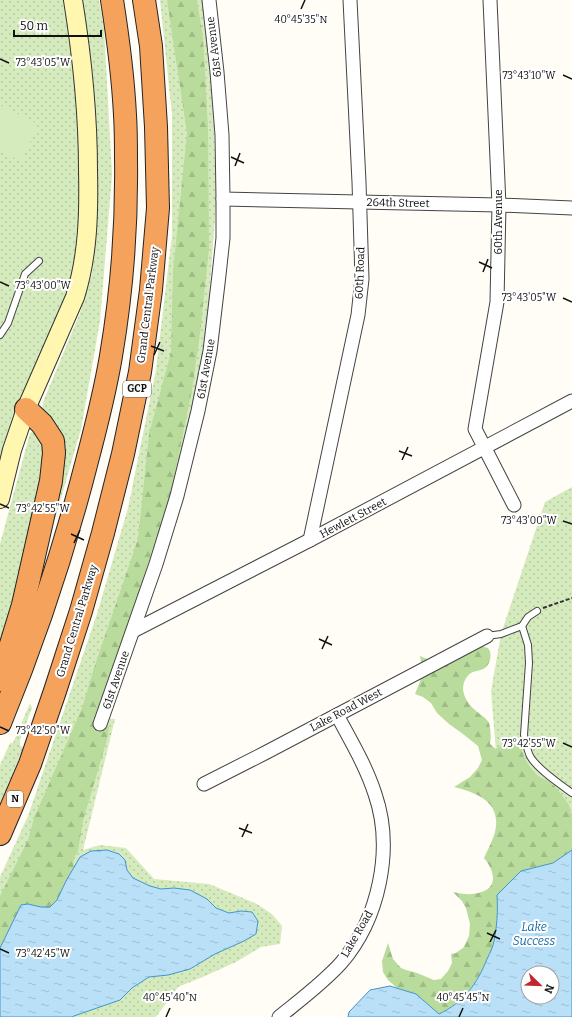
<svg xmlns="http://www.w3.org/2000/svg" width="572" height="1017" font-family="Bitter,serif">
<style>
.grass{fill:url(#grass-dots)}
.forest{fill:url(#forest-firs)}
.garden{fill:#d5ebbd}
.water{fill:url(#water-ripples);stroke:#3f96cf;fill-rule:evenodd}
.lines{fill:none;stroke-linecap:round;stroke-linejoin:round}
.lane-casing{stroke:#444;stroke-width:8}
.street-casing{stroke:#444;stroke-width:15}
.secondary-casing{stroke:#333;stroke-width:20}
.highway-casing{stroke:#222;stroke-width:24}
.path{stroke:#333;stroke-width:2;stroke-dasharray:4 2;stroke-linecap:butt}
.lane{stroke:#fff;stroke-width:6}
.street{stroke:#fff;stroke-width:13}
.secondary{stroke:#fff6b0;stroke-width:18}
.highway{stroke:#f5a25d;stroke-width:22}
.ticks{fill:none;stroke:#111;stroke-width:1.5}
.labels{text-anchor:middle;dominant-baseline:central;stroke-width:4;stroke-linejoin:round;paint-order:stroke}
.shield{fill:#fff;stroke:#585858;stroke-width:1}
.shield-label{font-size:10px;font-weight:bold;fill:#111}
.street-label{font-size:11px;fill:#111;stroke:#fff}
.water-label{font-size:12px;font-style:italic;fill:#1768a6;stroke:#fff}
.ticks-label{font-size:10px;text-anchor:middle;fill:#111;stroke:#fff;stroke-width:4;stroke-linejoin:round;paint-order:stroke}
</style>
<defs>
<pattern id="grass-dots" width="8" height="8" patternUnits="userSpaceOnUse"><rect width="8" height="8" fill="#d5ebbd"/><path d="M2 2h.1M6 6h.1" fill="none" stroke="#b6c8a1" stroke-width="1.8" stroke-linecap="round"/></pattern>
<pattern id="forest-firs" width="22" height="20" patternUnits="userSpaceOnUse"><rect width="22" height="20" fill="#b9dc9c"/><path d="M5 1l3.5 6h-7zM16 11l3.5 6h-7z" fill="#9ebc85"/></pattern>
<pattern id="water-ripples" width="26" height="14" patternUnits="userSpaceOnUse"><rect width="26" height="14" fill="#b9e0f7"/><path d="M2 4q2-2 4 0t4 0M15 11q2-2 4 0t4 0" fill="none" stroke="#9ebfd3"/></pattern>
</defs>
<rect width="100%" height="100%" fill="#fffdf5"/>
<!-- grass -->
<g class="grass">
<path d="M0 0H73L86 249 0 499Z"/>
<path d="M82 0H99L104 28 112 175 100 321 81 429 55 519 50 518 42 410 43 402 80 313 92 273 97 224 93 75Z"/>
<path d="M160 0H202L213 84 216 205 206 337 190 423 170 506 100 718 115 719 83 850 100 845 126 848 154 879 209 884 257 904 272 914 282 926 280 944 261 947 236 962 205 976 178 987 156 1017H0V877L28 816 97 614 128 508 156 370 172 235V115Z"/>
<path d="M37 429 49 450 0 660V544L30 433Z"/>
<path d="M572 487V850L501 812 491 691 501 634 545 502Z"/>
<path d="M30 703 32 708 20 740V745L23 748 0 806V765L10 743H13Z"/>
</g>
<!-- forest -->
<g class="forest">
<path d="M167 0H197L203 37 208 128 209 249 200 334 192 390 171 493 130 618 93 721 96 727 105 725 109 727 108 736 83 821 78 851 74 858 73 868 66 881 57 900 50 907H41L28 904 21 905 0 948V896L28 840 34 818 82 708 94 668 138 539 149 434 171 352 173 271 187 133Z"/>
<path d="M481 646 488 648C493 654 490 666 483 669 479 671 474 671 471 673 466 676 463 683 463 689 464 698 469 705 475 710 480 715 486 717 489 723 491 730 491 737 490 744L496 749C502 746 506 742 509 736L521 748 525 759 530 767 538 776 550 782 558 790 569 805 571 813H572V850L553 863 521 871 497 895C498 911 497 926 494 941 493 947 490 953 487 959 477 984 464 1001 439 1014L416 994 397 988 388 980 383 972 382 961 388 943 393 959 401 968 406 970 417 973 434 980 441 979 448 971 452 963 451 954 456 953 464 947 469 936 470 924 466 908 462 901 453 892C459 893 466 895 472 894 497 892 498 875 484 858 488 849 493 840 495 832 502 802 477 793 454 787L470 777 478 768 482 760 478 746 463 734 449 724 437 713 431 703 423 697 415 694 423 674 420 656 432 661Z"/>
</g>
<!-- garden -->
<path class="garden" d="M0 105 38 124 22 161 0 152Z"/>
<!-- water -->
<g class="water">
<path d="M107 850 119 854 125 860 127 870 133 878 150 886 161 889 174 888 190 890 207 899 216 908 229 913 241 911 252 912 258 921 256 934 244 941 215 954 190 969 168 975 149 977 132 988 120 1000 74 1016 72 1017H0V948L21 905 28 904 41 907H50L57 900 66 881 80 857 91 851Z"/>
<path d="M572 850V1017H348L349 1012 370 990 390 986 416 994 439 1014C464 1002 477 984 487 959 490 953 493 947 494 941 497 926 498 911 497 895L521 871 553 863ZM528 973H552V997H528Z"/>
</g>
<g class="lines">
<!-- lane casing -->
<g class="lane-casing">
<g id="lane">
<path d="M0 335 8 323 25 274 39 261"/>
<path d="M522 626 528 645 529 663 524 735C526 742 527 750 530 756 537 769 560 784 572 793"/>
<path d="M487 636 501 634 522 626 528 617 537 611"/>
</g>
</g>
<!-- street casing -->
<g class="street-casing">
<g id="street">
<path d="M490 0 499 205 497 302 475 429 514 505"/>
<path d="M223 199 499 205 572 208"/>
<path d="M310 540 358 315 362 279 359 182 350 0"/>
<path d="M133 631 310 540 572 401"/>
<path d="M100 724 156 564 177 496 198 411 210 351 219 275 223 238V199L222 135 217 72 209 0"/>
<path d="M204 784 265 753 487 636"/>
<path d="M279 1017C300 1000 323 983 341 963 379 919 394 849 375 794 366 766 351 741 337 715"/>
</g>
</g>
<!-- secondary casing -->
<g class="secondary-casing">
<path id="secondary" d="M0 499 12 450 26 409 75 297C88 256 89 213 88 170 88 113 82 56 73 0"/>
</g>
<!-- highway casing -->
<g class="highway-casing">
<g id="highway">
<path d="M0 680 23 605 51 481 54 453 53 441 42 424 26 409"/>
<path d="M0 723C35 638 64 551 87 461 96 427 105 392 111 356 122 291 127 225 126 159 126 145 126 130 125 115 123 76 118 38 112 0"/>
<path d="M0 834 30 764 55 691 81 611 103 533 123 454 140 372 151 290 158 208 156 127 151 46 144 0"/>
</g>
</g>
<!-- path -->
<path class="path" d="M543 608 572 598"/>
<!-- lane -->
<use href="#lane" class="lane"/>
<!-- street -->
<use href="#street" class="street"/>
<!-- secondary -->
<use href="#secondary" class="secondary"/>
<!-- highway -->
<use href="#highway" class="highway"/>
</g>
<!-- ticks -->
<path class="ticks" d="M301 9 305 0M0 59 9 63M563 75 572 79M231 157 244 163M235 166 240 153M479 262 492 268M483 272 488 259M0 282 9 286M563 298 572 302M151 346 164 351M154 355 160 342M399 451 412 456M402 460 408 447M0 504 9 508M563 521 572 524M71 534 84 540M74 543 80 530M319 639 332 645M322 649 328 636M0 727 9 731M563 743 572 747M239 828 252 833M242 837 248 824M487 933 500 939M490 942 496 930M0 949 9 953M166 1017 170 1008M459 1017 463 1008"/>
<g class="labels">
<!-- shield labels -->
<g class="shield">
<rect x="123" y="381" width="28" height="16" rx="3"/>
<rect x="7" y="791" width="16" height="16" rx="3"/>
</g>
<g class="shield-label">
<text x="137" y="389">GCP</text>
<text x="15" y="799">N</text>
</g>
<!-- street labels -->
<g class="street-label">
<text transform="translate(214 47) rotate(-97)">61st Avenue</text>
<text transform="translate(398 203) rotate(1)">264th Street</text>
<text transform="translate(498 222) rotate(-90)">60th Avenue</text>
<text transform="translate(360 273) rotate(-88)">60th Road</text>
<text transform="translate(148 305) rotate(-83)">Grand Central Parkway</text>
<text transform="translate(206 369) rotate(-80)">61st Avenue</text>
<text transform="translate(353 518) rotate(-28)">Hewlett Street</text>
<text transform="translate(77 621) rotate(-73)">Grand Central Parkway</text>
<text transform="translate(116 680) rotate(-71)">61st Avenue</text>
<text transform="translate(346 710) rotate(-28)">Lake Road West</text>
<text transform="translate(357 934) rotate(-60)">Lake Road</text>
</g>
<!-- water labels -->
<g class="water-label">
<text x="534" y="927">Lake<tspan x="534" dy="14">Success</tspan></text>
</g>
</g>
<g class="ticks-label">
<text x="301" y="23">40°45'35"N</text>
<text x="43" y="66">73°43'05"W</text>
<text x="529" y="79">73°43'10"W</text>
<text x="43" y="289">73°43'00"W</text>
<text x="529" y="301">73°43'05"W</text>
<text x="43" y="512">73°42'55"W</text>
<text x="529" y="524">73°43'00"W</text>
<text x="43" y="734">73°42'50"W</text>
<text x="529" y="747">73°42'55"W</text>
<text x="43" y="957">73°42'45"W</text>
<text x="170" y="1001">40°45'40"N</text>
<text x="463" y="1001">40°45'45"N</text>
</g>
<!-- north arrow -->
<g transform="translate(540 985) rotate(113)"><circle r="19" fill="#ffffff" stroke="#a0a0a0"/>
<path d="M0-3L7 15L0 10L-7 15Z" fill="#c4262e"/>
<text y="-6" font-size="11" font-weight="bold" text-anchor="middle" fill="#111111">N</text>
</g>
<!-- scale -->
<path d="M14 30v6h87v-6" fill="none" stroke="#111111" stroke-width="2"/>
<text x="20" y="30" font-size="12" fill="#111111" stroke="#ffffff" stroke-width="3" paint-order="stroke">50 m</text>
</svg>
